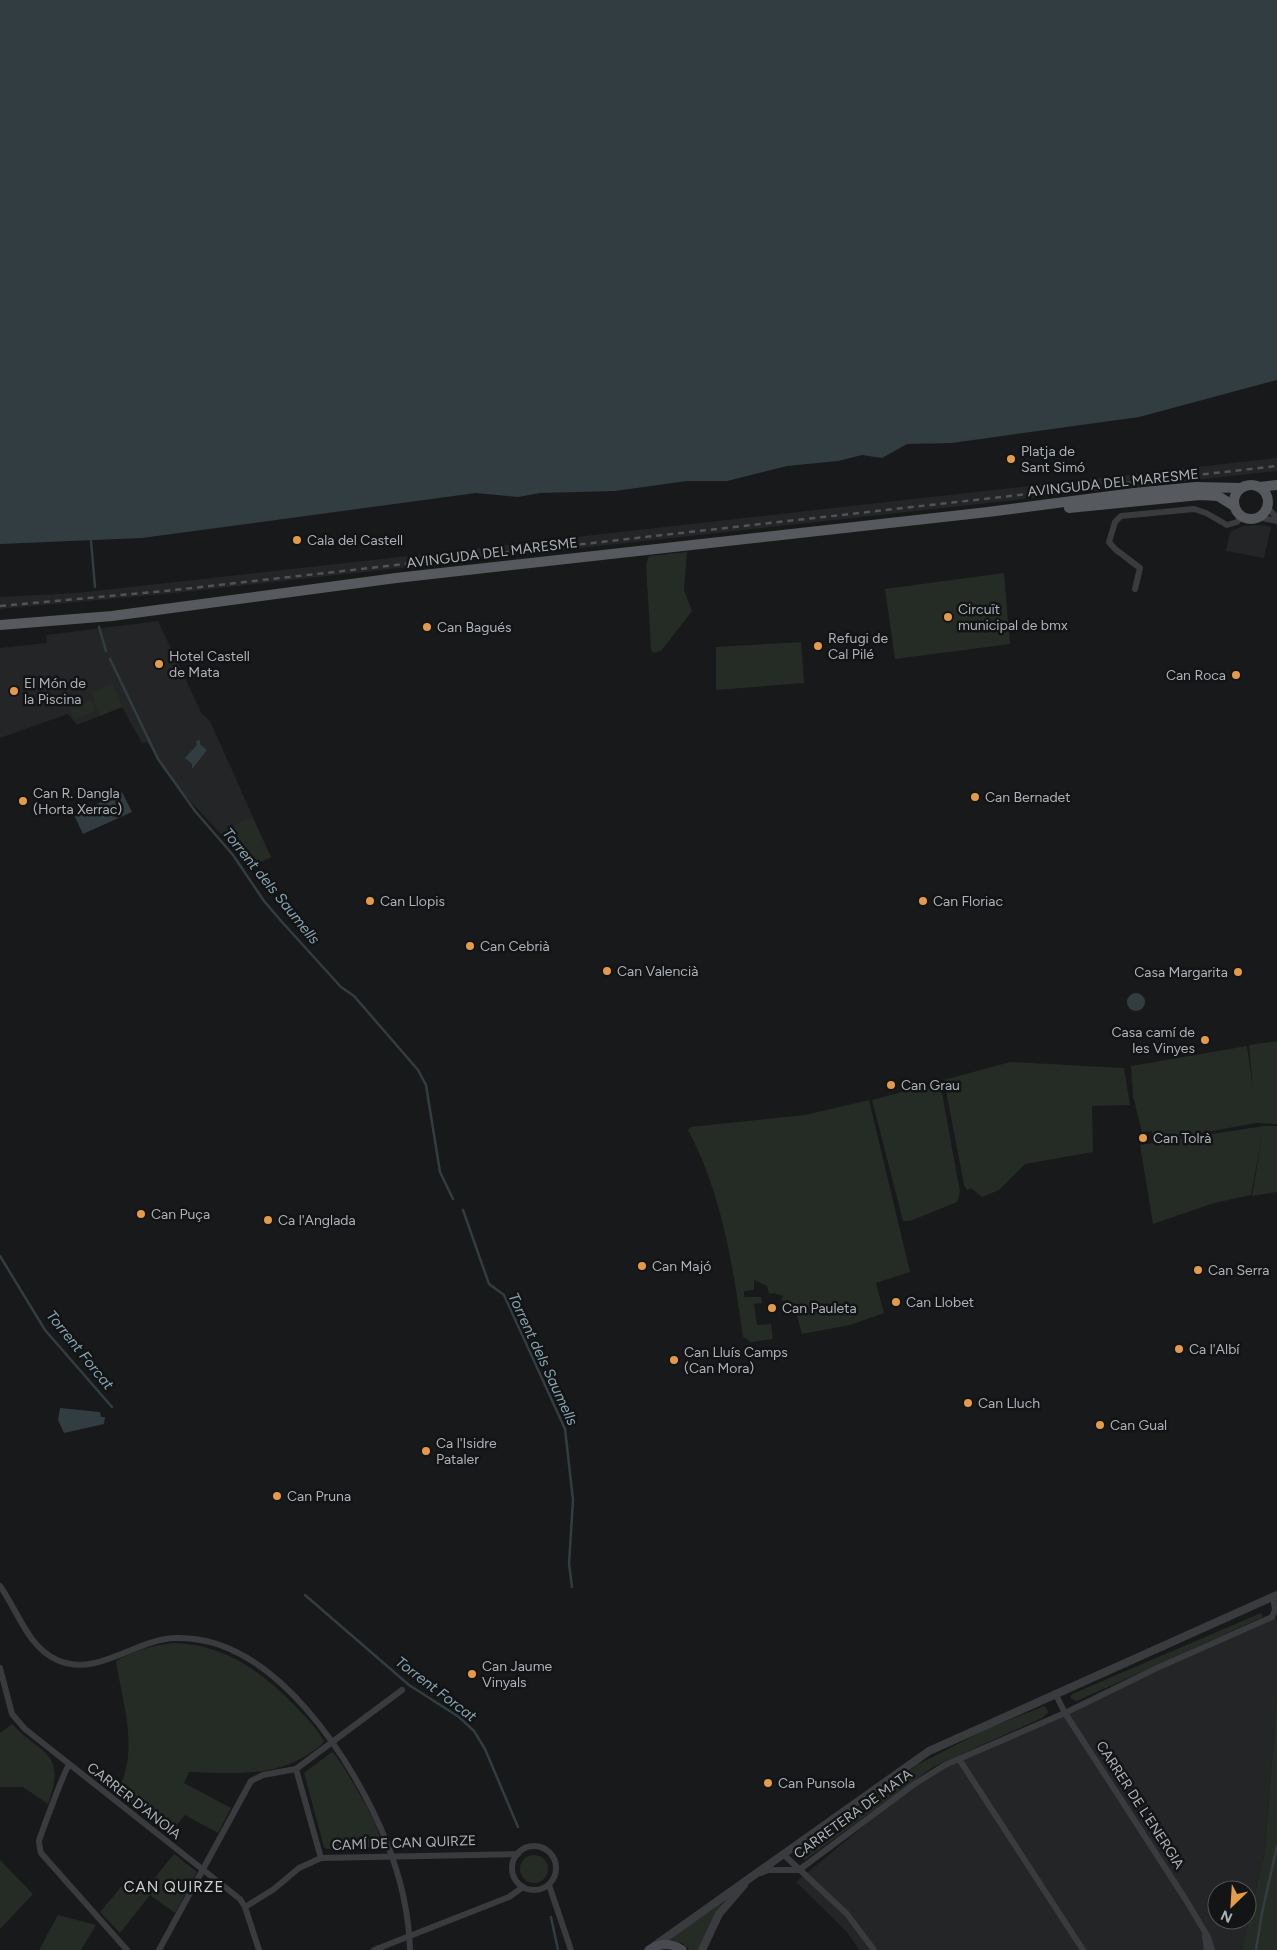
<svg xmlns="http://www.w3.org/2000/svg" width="1277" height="1950" font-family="Figtree,sans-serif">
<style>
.built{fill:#242527;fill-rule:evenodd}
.green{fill:#252c25}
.water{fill:#323d42}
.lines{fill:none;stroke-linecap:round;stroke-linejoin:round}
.stream{stroke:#323d42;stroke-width:2.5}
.minor{stroke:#3a3b3f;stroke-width:6}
.tertiary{stroke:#3a3b3f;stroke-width:8}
.secondary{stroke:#484a4f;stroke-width:9}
.primary{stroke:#56595e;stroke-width:10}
.rail{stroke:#515358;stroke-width:2.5;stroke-dasharray:6 5;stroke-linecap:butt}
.poi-dot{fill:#e49a47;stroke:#131415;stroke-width:2}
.labels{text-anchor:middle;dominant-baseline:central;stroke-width:5;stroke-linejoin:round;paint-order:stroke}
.poi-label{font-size:14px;fill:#acb2b9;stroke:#131415;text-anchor:start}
.street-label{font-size:14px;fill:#acb2b9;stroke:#131415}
.water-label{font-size:15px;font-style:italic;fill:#86a3b1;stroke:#131415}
.neighbourhood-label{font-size:15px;letter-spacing:1px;fill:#ccd0d5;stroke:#131415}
</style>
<rect width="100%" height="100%" fill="#18191a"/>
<!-- built -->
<g class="built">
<path d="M1277 458V471L165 594 0 609V597L76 593 194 580Z"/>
<path d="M1263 525 1271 527 1264 558 1226 551 1230 532 1243 526Z"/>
<path d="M158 621 202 714 210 721 271 857 248 868 232 846 180 790 165 771 147 742 142 743 122 707 77 725 68 714 0 738V648L47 643 46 635Z"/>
<path d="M1272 1617 1277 1618V1695L1265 1851 1242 1950H859L847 1932 796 1882 913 1785 945 1765ZM1217 1890H1247V1920H1217Z"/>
</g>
<!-- green -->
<g class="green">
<path d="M687 552 684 590 692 611 661 651 653 653 651 649 646 565 649 556Z"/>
<path d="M1004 573 1010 644 895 659 885 589Z"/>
<path d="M801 642 804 683 716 690V647Z"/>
<path d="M113 683 122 707 100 716 91 692Z"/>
<path d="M92 700 96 711 74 719 69 709Z"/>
<path d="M252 817 271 857 248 868 229 828Z"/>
<path d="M1277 1041V1124L1256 1123 1153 1142 1152 1131 1142 1132 1133 1096 1131 1066 1247 1046 1253 1089 1249 1045Z"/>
<path d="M1010 1062 1124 1068 1130 1105 1092 1106 1093 1152 1025 1164 999 1190 982 1197 971 1188 967 1190 964 1185 944 1080Z"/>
<path d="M940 1082 960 1192 957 1202 910 1221H903L872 1100Z"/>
<path d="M869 1100 910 1272 876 1283 884 1313 850 1325 802 1334 796 1313 790 1314 788 1300 781 1301 783 1296 774 1293 769 1294 767 1286 754 1280V1290L744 1291V1297H761L762 1303 754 1304 757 1325 771 1324 773 1339 751 1342 743 1337C733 1266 722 1194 688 1130L691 1127 805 1115Z"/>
<path d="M1264 1126H1277V1192L1252 1196 1263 1130 1251 1195 1214 1203 1153 1224 1140 1145Z"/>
<path d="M1261 1613 1263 1617 1077 1701 1070 1698 1072 1694Z"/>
<path d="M173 1643C223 1644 260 1670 294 1705 305 1716 316 1727 324 1741 321 1746 315 1750 310 1753 275 1778 230 1773 189 1772L184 1783 231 1808 218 1833 185 1815 170 1833 117 1792C140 1750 123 1707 116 1661 135 1650 151 1646 173 1643Z"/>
<path d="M1277 1695V1950H1242L1265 1851Z"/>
<path d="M1044 1706 1049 1712 1042 1718 933 1767 805 1860 798 1858 799 1851 810 1842 917 1765 985 1730Z"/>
<path d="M12 1724C42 1756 67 1751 48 1804L23 1787H0V1733Z"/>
<path d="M332 1752 336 1756C346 1770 385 1833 381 1847L327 1849 324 1847 304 1773Z"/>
<path d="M174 1854 197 1872 175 1913 150 1895 120 1933 100 1912 127 1880 144 1891Z"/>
<circle cx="534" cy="1869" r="14"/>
<path d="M0 1860 33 1894 0 1929Z"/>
<path d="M723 1901 698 1950H689L683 1944 670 1939Z"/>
<path d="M58 1915 96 1925 81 1950H39Z"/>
</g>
<!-- water -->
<g class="water">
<path d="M0 0H1277V380L1139 417 952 443 907 444 882 458 862 455 838 461 787 466 727 481H687L615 491 540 493 518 497 476 493 142 538 0 544Z"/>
<path d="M200 740V744L207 750 192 769V764L185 758 197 745 196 741Z"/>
<path d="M122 792 132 812 83 834 74 815Z"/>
<circle cx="1136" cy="1002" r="9"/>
<path d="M60 1408 100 1412 101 1417H105L104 1424 64 1433 58 1420Z"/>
</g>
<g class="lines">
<!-- stream -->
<g class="stream">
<path d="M91 541 95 587"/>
<path d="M99 627 106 651"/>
<path d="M110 659 158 759 195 811 233 855 264 901 282 922 341 987 354 996 418 1070 426 1085 440 1172 453 1199"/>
<path d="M463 1210 489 1284 504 1295 565 1429 573 1500 569 1564 572 1587"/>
<path d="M0 1256 45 1330 112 1407"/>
<path d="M305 1595 409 1685 459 1717 474 1731 485 1749 518 1827"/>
<path d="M551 1917 558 1950"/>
<path d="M1256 1950 1262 1913 1277 1846"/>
</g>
<!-- minor -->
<g class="minor">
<path d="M1267 507 1277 518"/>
<path d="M1257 517 1277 521"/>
<path d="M1135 589 1140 568 1115 549 1109 542 1115 522 1121 516 1194 509 1206 513 1227 525 1237 522 1242 516"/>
<path d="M0 1586C18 1611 27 1646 57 1660 98 1678 134 1639 176 1638 275 1635 355 1763 387 1843 400 1876 409 1915 410 1950"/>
<path d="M0 1668 12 1714 25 1729 240 1899 245 1907 259 1950"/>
<path d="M1055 1693 1065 1713 1186 1900 1208 1937 1212 1950"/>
<path d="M959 1759 1083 1950"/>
<path d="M69 1765C65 1769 41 1834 39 1841 39 1846 40 1849 41 1853L127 1950"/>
<path d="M296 1769 321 1858"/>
<circle cx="534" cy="1868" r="22"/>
<path d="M783 1854 847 1914 874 1950"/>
<path d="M761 1873 768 1870H799L913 1785 945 1765 1065 1713 1157 1668 1272 1617 1275 1610 1273 1596"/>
<path d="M549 1885 571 1950"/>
<path d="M245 1907 274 1889 299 1868 321 1858 518 1854"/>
<path d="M1205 1936 1207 1950"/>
<path d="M159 1950 251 1781 263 1775 296 1769 402 1690"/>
<path d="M374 1950 509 1897 523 1887"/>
</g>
<!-- tertiary -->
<g class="tertiary">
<path d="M654 1946 929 1751 1277 1595"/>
<path d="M702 1950 719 1914 744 1885"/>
</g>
<!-- secondary -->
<path class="secondary" d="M649 1950C660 1943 671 1942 682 1950"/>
<!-- primary -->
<g class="primary">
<circle cx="1251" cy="502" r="17"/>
<path d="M1260 487 1277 485"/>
<path d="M1069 508 1200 495 1218 496 1234 506"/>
<path d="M0 625 112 616 396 578 988 512 1134 493 1196 487 1241 488"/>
</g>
<!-- rail -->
<path class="rail" d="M0 606 165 591 1277 466"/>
</g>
<!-- markers -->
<g class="poi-dot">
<circle cx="1011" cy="459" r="5"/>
<circle cx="297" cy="540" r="5"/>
<circle cx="948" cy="617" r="5"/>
<circle cx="427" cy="627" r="5"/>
<circle cx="818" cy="646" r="5"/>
<circle cx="159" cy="664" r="5"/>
<circle cx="1236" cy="675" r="5"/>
<circle cx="14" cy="691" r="5"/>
<circle cx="975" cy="797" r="5"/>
<circle cx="23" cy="801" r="5"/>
<circle cx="370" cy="901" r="5"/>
<circle cx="923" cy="901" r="5"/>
<circle cx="470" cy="946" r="5"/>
<circle cx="607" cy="971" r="5"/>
<circle cx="1238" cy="972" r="5"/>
<circle cx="1205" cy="1040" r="5"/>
<circle cx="891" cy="1085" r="5"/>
<circle cx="1143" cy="1138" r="5"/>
<circle cx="141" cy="1214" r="5"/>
<circle cx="268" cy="1220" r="5"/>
<circle cx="642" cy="1266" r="5"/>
<circle cx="1198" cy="1270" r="5"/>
<circle cx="896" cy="1302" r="5"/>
<circle cx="772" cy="1308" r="5"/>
<circle cx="1179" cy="1349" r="5"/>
<circle cx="674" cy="1360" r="5"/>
<circle cx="968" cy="1403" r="5"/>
<circle cx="1100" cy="1425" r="5"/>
<circle cx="426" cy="1451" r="5"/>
<circle cx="277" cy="1496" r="5"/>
<circle cx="472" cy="1674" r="5"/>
<circle cx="768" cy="1783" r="5"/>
</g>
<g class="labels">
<!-- poi labels -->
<g class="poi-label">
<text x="1021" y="451">Platja de<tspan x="1021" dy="16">Sant Simó</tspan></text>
<text x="307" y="540">Cala del Castell</text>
<text x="958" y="609">Circuït<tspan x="958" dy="16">municipal de bmx</tspan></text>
<text x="437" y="627">Can Bagués</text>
<text x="828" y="638">Refugi de<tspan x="828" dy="16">Cal Pilé</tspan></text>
<text x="169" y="656">Hotel Castell<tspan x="169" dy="16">de Mata</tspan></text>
<text x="1226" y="675" text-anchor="end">Can Roca</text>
<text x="24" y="683">El Món de<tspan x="24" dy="16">la Piscina</tspan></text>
<text x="33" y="793">Can R. Dangla<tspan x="33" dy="16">(Horta Xerrac)</tspan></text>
<text x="985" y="797">Can Bernadet</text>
<text x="380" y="901">Can Llopis</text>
<text x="933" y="901">Can Floriac</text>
<text x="480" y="946">Can Cebrià</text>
<text x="617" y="971">Can Valencià</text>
<text x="1228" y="972" text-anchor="end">Casa Margarita</text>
<text x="1195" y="1032" text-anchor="end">Casa camí de<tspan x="1195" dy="16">les Vinyes</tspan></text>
<text x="901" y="1085">Can Grau</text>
<text x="1153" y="1138">Can Tolrà</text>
<text x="151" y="1214">Can Puça</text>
<text x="278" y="1220">Ca l'Anglada</text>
<text x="652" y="1266">Can Majó</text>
<text x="1208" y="1270">Can Serra</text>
<text x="906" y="1302">Can Llobet</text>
<text x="782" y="1308">Can Pauleta</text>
<text x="1189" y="1349">Ca l'Albí</text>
<text x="684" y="1352">Can Lluís Camps<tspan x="684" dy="16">(Can Mora)</tspan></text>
<text x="978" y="1403">Can Lluch</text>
<text x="1110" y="1425">Can Gual</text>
<text x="436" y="1443">Ca l'Isidre<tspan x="436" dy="16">Pataler</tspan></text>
<text x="287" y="1496">Can Pruna</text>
<text x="482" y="1666">Can Jaume<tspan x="482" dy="16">Vinyals</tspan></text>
<text x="778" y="1783">Can Punsola</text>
</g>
<!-- street labels -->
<g class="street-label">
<text transform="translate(1113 483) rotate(-6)">AVINGUDA DEL MARESME</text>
<text transform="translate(492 553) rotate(-7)">AVINGUDA DEL MARESME</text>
<text transform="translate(134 1801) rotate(38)">CARRER D'ANOIA</text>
<text transform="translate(1140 1805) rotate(57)">CARRER DE L'ENERGIA</text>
<text transform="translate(853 1814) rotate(-36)">CARRETERA DE MATA</text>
<text transform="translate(404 1843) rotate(-2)">CAMÍ DE CAN QUIRZE</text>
</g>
<!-- water labels -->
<g class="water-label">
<text transform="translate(271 886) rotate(51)">Torrent dels Saumells</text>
<text transform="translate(80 1350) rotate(51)">Torrent Forcat</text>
<text transform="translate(543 1359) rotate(65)">Torrent dels Saumells</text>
<text transform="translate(436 1689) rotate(37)">Torrent Forcat</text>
</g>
<!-- neighbourhood labels -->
<g class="neighbourhood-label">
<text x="174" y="1887">CAN QUIRZE</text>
</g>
</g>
<!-- north arrow -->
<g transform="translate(1232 1905) rotate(205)"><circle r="24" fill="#131415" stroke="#505357"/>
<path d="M0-4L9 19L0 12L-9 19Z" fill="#e49a47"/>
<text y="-8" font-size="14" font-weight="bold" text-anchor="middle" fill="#acb2b9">N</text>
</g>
</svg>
